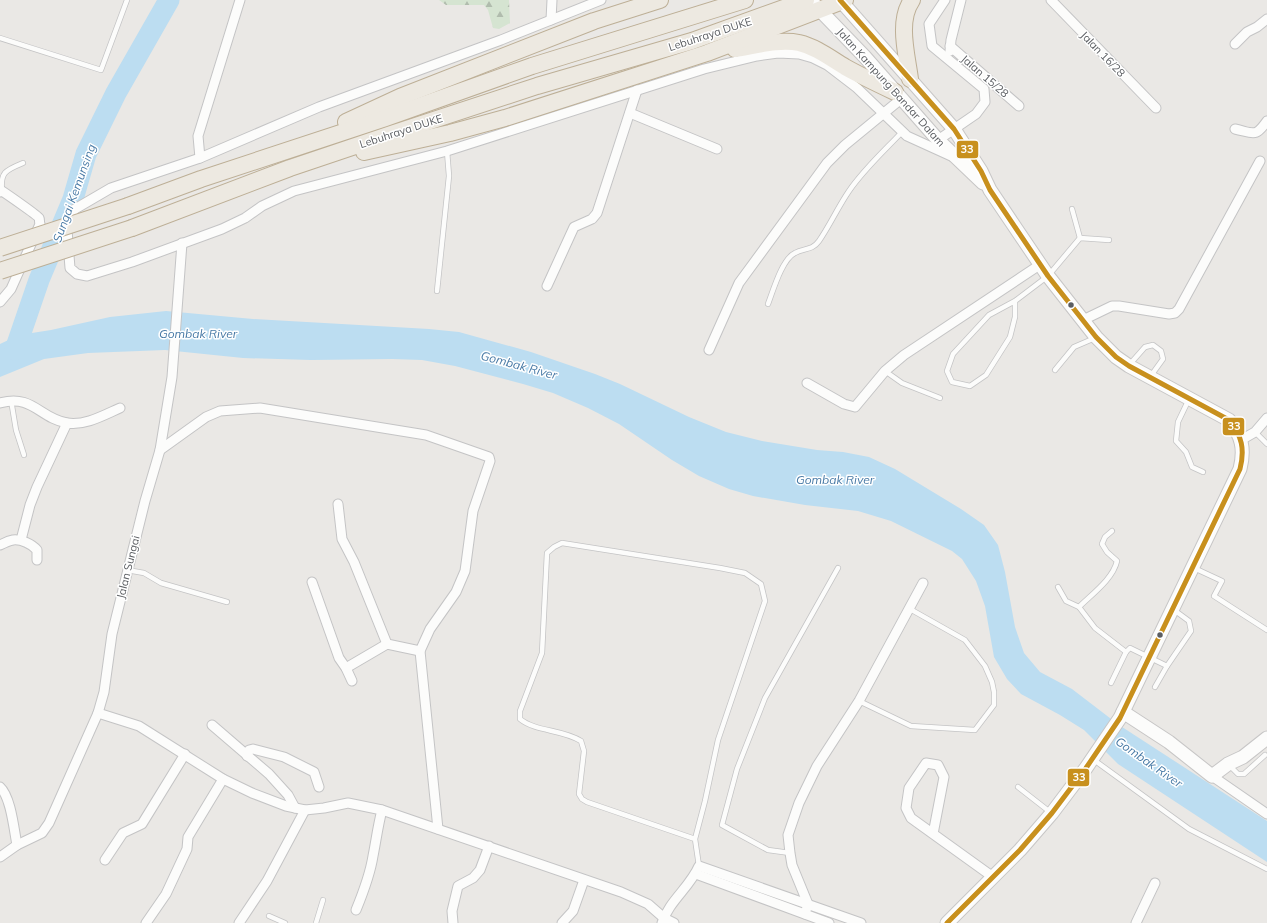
<svg xmlns="http://www.w3.org/2000/svg" width="1267" height="923" font-family="Mulish,sans-serif">
<style>
.forest{fill:url(#forest-firs)}
.water{fill:#bcddf1}
.lines{fill:none;stroke-linecap:round;stroke-linejoin:round}
.river{stroke:#bcddf1;stroke-width:21}
.lane-casing{stroke:#c4c4c5;stroke-width:6}
.street-casing{stroke:#c4c4c5;stroke-width:11}
.secondary-casing{stroke:#c7c6c6;stroke-width:15}
.highway-casing{stroke:#bdaf96;stroke-width:18}
.lane{stroke:#fcfcfb;stroke-width:4.5}
.street{stroke:#fcfcfb;stroke-width:9}
.secondary{stroke:#fcfcfb;stroke-width:13}
.highway{stroke:#ede9e1;stroke-width:16}
.highway-bridge-casing{stroke:#bdaf96;stroke-width:18;stroke-linecap:butt}
.highway-bridge{stroke:#ede9e1;stroke-width:16}
.bus-1-casing{stroke:#fff;stroke-width:8}
.bus-1{stroke:#c8901d;stroke-width:5}
.bus-dot{fill:#5b5e62;stroke:#fff;stroke-width:1.5}
.labels{text-anchor:middle;dominant-baseline:central;stroke-width:3;stroke-linejoin:round;paint-order:stroke}
.street-label{font-size:11px;fill:#5b5e62;stroke:#fff}
.water-label{font-size:12px;font-style:italic;fill:#487aa6;stroke:#fff}
.line-badge{stroke:#fff;stroke-width:1.5}
.badge-label{font-size:11px;text-anchor:middle;font-weight:bold;fill:#fff}
</style>
<defs>
<pattern id="forest-firs" width="22" height="20" patternUnits="userSpaceOnUse"><rect width="22" height="20" fill="#d5e4d1"/><path d="M5 1l3.5 6h-7zM16 11l3.5 6h-7z" fill="#b0bcad"/></pattern>
</defs>
<rect width="100%" height="100%" fill="#eae8e5"/>
<!-- forest -->
<path class="forest" d="M439 0H509L510 23 499 29 493 28 488 10 484 5H446Z"/>
<!-- water -->
<path class="water" d="M166 311 253 319 429 329 459 332 531 352 595 374 620 384 689 417 726 432 762 441 817 450 843 452 869 457 895 469 961 509 984 525 998 545 1005 572 1015 627 1024 653 1040 672 1072 689 1119 725 1267 821V862L1118 764 1084 730 1060 715 1021 694 1007 679 994 657 985 606 976 581 962 559 952 551 891 521 858 511 805 505 753 496 729 489 699 476 672 460 619 424 588 408 553 393 523 384 455 366 422 360 392 359 311 360 243 358 165 350 88 353 44 359 0 377V344L19 335 51 330 110 317Z"/>
<g class="lines">
<!-- river -->
<path class="river" d="M15 350 39 280 73 199 86 154 116 93 169 0"/>
<!-- lane casing -->
<g class="lane-casing">
<g id="lane">
<path d="M0 38 101 70 127 0"/>
<path d="M2 191C0 172 6 170 23 163"/>
<path d="M1072 209 1080 238"/>
<path d="M437 291 449 176 447 151"/>
<path d="M1015 301V317L1010 337 986 375 970 386 952 382 947 371 953 354 989 315 1015 301 1048 276 1080 238 1109 240"/>
<path d="M768 304C773 291 782 259 795 253 803 248 812 251 819 241 830 225 838 207 849 191 864 169 884 151 902 132"/>
<path d="M1130 364 1145 347 1153 345 1161 351 1163 359 1150 377"/>
<path d="M1055 370 1074 347 1095 338"/>
<path d="M885 371 902 383 940 398"/>
<path d="M1189 399 1178 422 1176 441 1186 452 1192 467 1203 472"/>
<path d="M11 400 16 430 24 455"/>
<path d="M1255 432 1267 444"/>
<path d="M1194 568 1222 581 1214 596 1267 630"/>
<path d="M127 570 144 573 161 583 227 602"/>
<path d="M1058 587 1066 601 1079 607 1095 628 1126 652"/>
<path d="M1079 607C1092 594 1113 579 1117 561L1107 552 1102 544 1105 537 1112 531"/>
<path d="M1111 683 1126 652 1130 648 1167 666 1191 631 1189 621 1174 610"/>
<path d="M1155 687 1167 666"/>
<path d="M859 701 911 726 975 730 994 705V692L992 682 985 666 965 640 910 609"/>
<path d="M1094 760 1189 829 1267 869"/>
<path d="M1229 765 1238 774H1244L1265 755"/>
<path d="M1018 787 1050 812"/>
<path d="M695 839 587 802 582 799 579 794 584 751 581 741C562 729 536 732 520 719V711L542 653 547 553 554 547 562 543 720 568 745 573 761 584 765 601 718 740 705 801 695 839 699 866"/>
<path d="M790 853 768 850 722 825 737 769 765 698 838 568"/>
<path d="M269 916 285 923"/>
<path d="M316 923 323 900"/>
</g>
</g>
<!-- street casing -->
<g class="street-casing">
<g id="street">
<path d="M601 0 501 40 319 107 200 158 111 188 75 209 70 216 67 230 70 268 77 274 87 276 132 262 222 229 245 218 262 206 294 191 447 151 704 69 757 56 778 53 799 54 813 58 827 65 857 88 907 136 951 156"/>
<path d="M1051 0 1156 108"/>
<path d="M551 20 552 0"/>
<path d="M1235 44 1247 32 1257 27 1267 19"/>
<path d="M950 46 1019 106"/>
<path d="M950 51 951 40 961 0"/>
<path d="M630 113 717 149"/>
<path d="M1235 129C1254 133 1255 138 1267 121"/>
<path d="M938 140 976 114 985 102 984 89 932 46 929 24 945 0"/>
<path d="M200 158 198 136 240 0"/>
<path d="M0 192 2 191C8 195 37 215 39 218 40 220 39 222 40 224L11 289 0 302"/>
<path d="M547 286 574 227 592 219 597 213 637 90"/>
<path d="M1083 320 1112 306H1119L1169 314 1175 313 1179 309 1260 161"/>
<path d="M709 350 739 283 827 163 845 145 901 99"/>
<path d="M807 383 844 404 855 407 885 371 904 355 1041 264"/>
<path d="M0 403C33 394 39 418 67 423 85 426 104 415 120 408"/>
<path d="M1241 440 1255 432 1267 418"/>
<path d="M160 450 206 417 220 411 260 408 426 435 489 457 490 461 473 511 465 571 456 592 430 629 420 651 438 829"/>
<path d="M338 504 342 539 354 562 387 644 420 651"/>
<path d="M21 540 30 505 37 487 67 423"/>
<path d="M0 545C4 543 8 541 13 540 21 539 32 544 37 550V560"/>
<path d="M312 582 339 658 346 668 352 681"/>
<path d="M346 668 387 644"/>
<path d="M98 713 139 726 223 779 252 793 286 806 305 810 324 808 348 803 382 810 621 892 648 904 664 918 674 923"/>
<path d="M212 725 269 774 288 795 295 808"/>
<path d="M247 756 249 750 253 749 284 757 314 772 319 787"/>
<path d="M1212 776 1267 814"/>
<path d="M0 787C11 797 14 830 17 845"/>
<path d="M933 834 944 777 938 765 926 763 909 788 906 808 911 818 993 877"/>
<path d="M0 857 17 845 42 833 49 823 98 713 104 692 112 634 145 501 160 450 172 377 182 243"/>
<path d="M105 860 123 833 142 824 185 754"/>
<path d="M696 874 829 923"/>
<path d="M356 910C363 893 370 875 373 856 376 841 378 825 382 810"/>
<path d="M805 914 808 904 792 865 790 853 788 835 799 803 817 766 859 701 923 583"/>
<path d="M146 923 166 894 187 849 188 837 223 779"/>
<path d="M239 923 267 881 305 810"/>
<path d="M453 923 452 911 458 886 473 878 480 870 489 846"/>
<path d="M562 923 573 911 584 880"/>
<path d="M662 923C669 901 690 887 699 866L861 923"/>
<path d="M1136 923 1155 883"/>
</g>
</g>
<!-- secondary casing -->
<g class="secondary-casing">
<g id="secondary">
<path d="M840 0 954 129 981 171 990 190 1048 276 1096 337 1116 357 1129 366 1229 420C1242 436 1245 449 1240 469L1120 718 1086 768 1052 813 1020 850 947 923"/>
<path d="M814 4 865 57 938 140 983 183"/>
<path d="M1123 712 1169 742 1212 776 1228 764 1243 757 1267 738"/>
</g>
</g>
<!-- highway casing -->
<g class="highway-casing">
<g id="highway">
<path d="M735 49C755 46 779 39 799 43 816 47 830 58 845 67 861 76 878 84 895 92"/>
<path d="M910 79C907 55 897 21 912 0"/>
<path d="M346 122 400 97 594 21 660 0"/>
<path d="M364 152 450 133 505 118 707 53 845 0"/>
<path d="M128 206 201 179 383 119 532 66 745 0"/>
<path d="M132 228 290 168 394 133 537 86 692 41 806 0"/>
</g>
</g>
<!-- lane -->
<use href="#lane" class="lane"/>
<!-- street -->
<use href="#street" class="street"/>
<!-- secondary -->
<use href="#secondary" class="secondary"/>
<!-- highway -->
<use href="#highway" class="highway"/>
<!-- highway-bridge casing -->
<g class="highway-bridge-casing">
<g id="highway-bridge">
<path d="M0 248 128 206"/>
<path d="M0 271 132 228"/>
</g>
</g>
<!-- highway-bridge -->
<use href="#highway-bridge" class="highway-bridge"/>
<!-- bus-1 casing -->
<g class="bus-1-casing">
<path id="bus-1" d="M840 0 954 129 981 171 990 190 1048 276 1096 337 1116 357 1129 366 1229 420C1242 436 1245 449 1240 469L1120 718 1086 768 1052 813 1020 850 947 923"/>
</g>
<!-- bus-1 -->
<use href="#bus-1" class="bus-1"/>
</g>
<!-- markers -->
<g class="bus-dot">
<circle cx="1071" cy="305" r="3.5"/>
<circle cx="1160" cy="635" r="3.5"/>
</g>
<g class="labels">
<!-- street labels -->
<g class="street-label">
<text transform="translate(710 34) rotate(-18)">Lebuhraya DUKE</text>
<text transform="translate(1103 54) rotate(46)">Jalan 16/28</text>
<text transform="translate(985 76) rotate(41)">Jalan 15/28</text>
<text transform="translate(891 87) rotate(48)">Jalan Kampung Bandar Dalam</text>
<text transform="translate(401 131) rotate(-18)">Lebuhraya DUKE</text>
<text transform="translate(128 567) rotate(-76)">Jalan Sungai</text>
</g>
<!-- water labels -->
<g class="water-label">
<text transform="translate(74 193) rotate(-70)">Sungai Kemunsing</text>
<text x="198" y="333">Gombak River</text>
<text transform="translate(519 365) rotate(15)">Gombak River</text>
<text x="835" y="479">Gombak River</text>
<text transform="translate(1149 762) rotate(35)">Gombak River</text>
</g>
</g>
<g class="line-badge">
<rect x="956" y="140" width="23" height="19" rx="4" fill="#c8901d"/>
<rect x="1222" y="417" width="23" height="19" rx="4" fill="#c8901d"/>
<rect x="1067" y="768" width="23" height="19" rx="4" fill="#c8901d"/>
</g>
<g class="badge-label">
<text x="967" y="153">33</text>
<text x="1234" y="430">33</text>
<text x="1079" y="781">33</text>
</g>
</svg>
